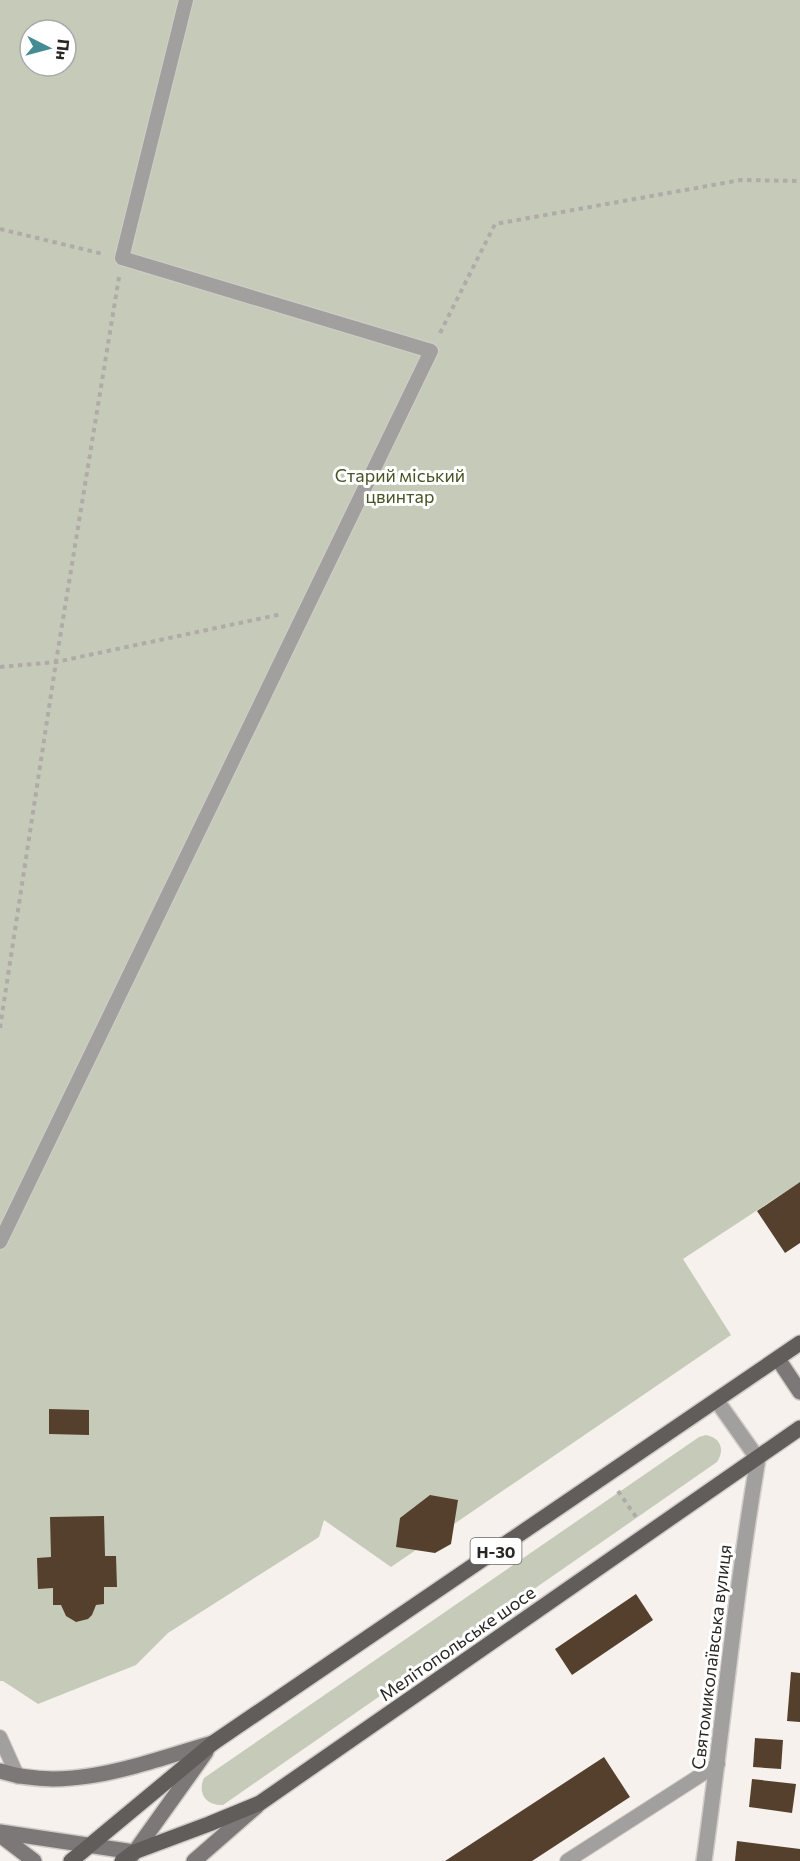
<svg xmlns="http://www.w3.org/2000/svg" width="800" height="1861" font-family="Commissioner,sans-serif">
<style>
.green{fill:#c6cbb9;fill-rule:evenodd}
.building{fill:#54402d}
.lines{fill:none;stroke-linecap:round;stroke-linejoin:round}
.lane-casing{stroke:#d1cdc9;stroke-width:16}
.street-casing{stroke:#d1cdc9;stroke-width:18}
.secondary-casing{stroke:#d1cdc9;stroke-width:18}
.primary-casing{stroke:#d1cdc9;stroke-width:18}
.path{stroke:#afaba8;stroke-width:4;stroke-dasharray:4.5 4.5;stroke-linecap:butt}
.lane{stroke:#a2a09f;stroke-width:14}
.street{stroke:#a2a09f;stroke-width:15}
.secondary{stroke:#7c7877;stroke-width:15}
.primary{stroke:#615d5b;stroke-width:15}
.labels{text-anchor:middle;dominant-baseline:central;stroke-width:6;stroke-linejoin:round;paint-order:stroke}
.shield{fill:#fff;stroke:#696866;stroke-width:1.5}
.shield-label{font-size:16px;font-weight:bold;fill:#292725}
.park-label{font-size:18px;fill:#485425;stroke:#fff}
.street-label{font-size:18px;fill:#292725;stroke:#fff}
</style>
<rect width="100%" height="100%" fill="#f6f1ed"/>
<!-- green -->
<g class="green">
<path d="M0 0H800V1182L683 1259 731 1335 391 1567 324 1520 319 1537 168 1633 136 1665 38 1704 3 1681H0ZM30 30H66V66H30Z"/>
<path d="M706 1435C721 1438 725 1450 717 1462L223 1805C206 1806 197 1793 204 1778L699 1437Z"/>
</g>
<!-- building -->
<g class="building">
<path d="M800 1182V1243L785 1253 757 1211Z"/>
<path d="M49 1409 89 1410V1435L49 1434Z"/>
<path d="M430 1495 458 1500 451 1544 435 1553 396 1547 400 1518Z"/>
<path d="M104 1516 105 1556H116L117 1587H104V1604L96 1605 92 1615 88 1619 76 1622 66 1616 61 1605H53V1588L38 1589 37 1558 51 1557 50 1517Z"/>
<path d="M636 1594 653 1620 572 1675 555 1649Z"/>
<path d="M791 1672 800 1673V1722L787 1721Z"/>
<path d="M755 1738 783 1740 781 1769 753 1767Z"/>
<path d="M604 1757 630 1797 532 1861H445Z"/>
<path d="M752 1779 796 1784 792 1813 749 1807Z"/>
<path d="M737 1841 800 1849V1861H735Z"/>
</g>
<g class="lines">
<!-- lane casing -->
<g class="lane-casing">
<g id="lane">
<path d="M0 1242 431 351 122 258 186 0"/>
<path d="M0 1737 18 1777"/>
<path d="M567 1861 718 1764"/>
</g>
</g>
<!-- street casing -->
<g class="street-casing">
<path id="street" d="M704 1861C723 1727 735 1592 758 1459L717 1401"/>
</g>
<!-- secondary casing -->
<g class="secondary-casing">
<g id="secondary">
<path d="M778 1359 800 1392"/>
<path d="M0 1771C70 1794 146 1762 213 1743"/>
<path d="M0 1832 134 1852"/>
<path d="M0 1835 34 1861"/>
<path d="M131 1857 206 1752"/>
<path d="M194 1861 257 1806"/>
</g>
</g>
<!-- primary casing -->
<g class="primary-casing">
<g id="primary">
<path d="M71 1861 213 1743 800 1343"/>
<path d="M122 1861 134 1852 209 1824 260 1803 800 1428"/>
</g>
</g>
<!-- path -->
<g class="path">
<path d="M0 229 103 254"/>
<path d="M440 333 495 224 741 180 800 181"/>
<path d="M0 667 56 662 282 614"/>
<path d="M0 1028 56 662 119 277"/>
<path d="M618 1491 636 1517"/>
</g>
<!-- lane -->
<use href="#lane" class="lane"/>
<!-- street -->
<use href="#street" class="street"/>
<!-- secondary -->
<use href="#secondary" class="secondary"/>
<!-- primary -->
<use href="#primary" class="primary"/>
</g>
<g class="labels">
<!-- shield labels -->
<rect class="shield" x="470.5" y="1538" width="51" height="26" rx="4.5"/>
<g class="shield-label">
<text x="496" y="1551">Н-30</text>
</g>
<!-- park labels -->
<g class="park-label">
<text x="400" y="475">Старий міський<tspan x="400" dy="21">цвинтар</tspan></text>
</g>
<!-- street labels -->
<g class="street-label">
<text transform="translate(457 1643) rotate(-35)">Мелітопольське шосе</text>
<text transform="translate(711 1657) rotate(-83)">Святомиколаївська вулиця</text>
</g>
</g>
<!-- north arrow -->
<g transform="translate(48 48) rotate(96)"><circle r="28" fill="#ffffff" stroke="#a9a9a8" stroke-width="1.5"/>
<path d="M0-4.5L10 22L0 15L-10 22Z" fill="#448b94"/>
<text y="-9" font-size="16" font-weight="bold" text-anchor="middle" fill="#292725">Пн</text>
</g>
</svg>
